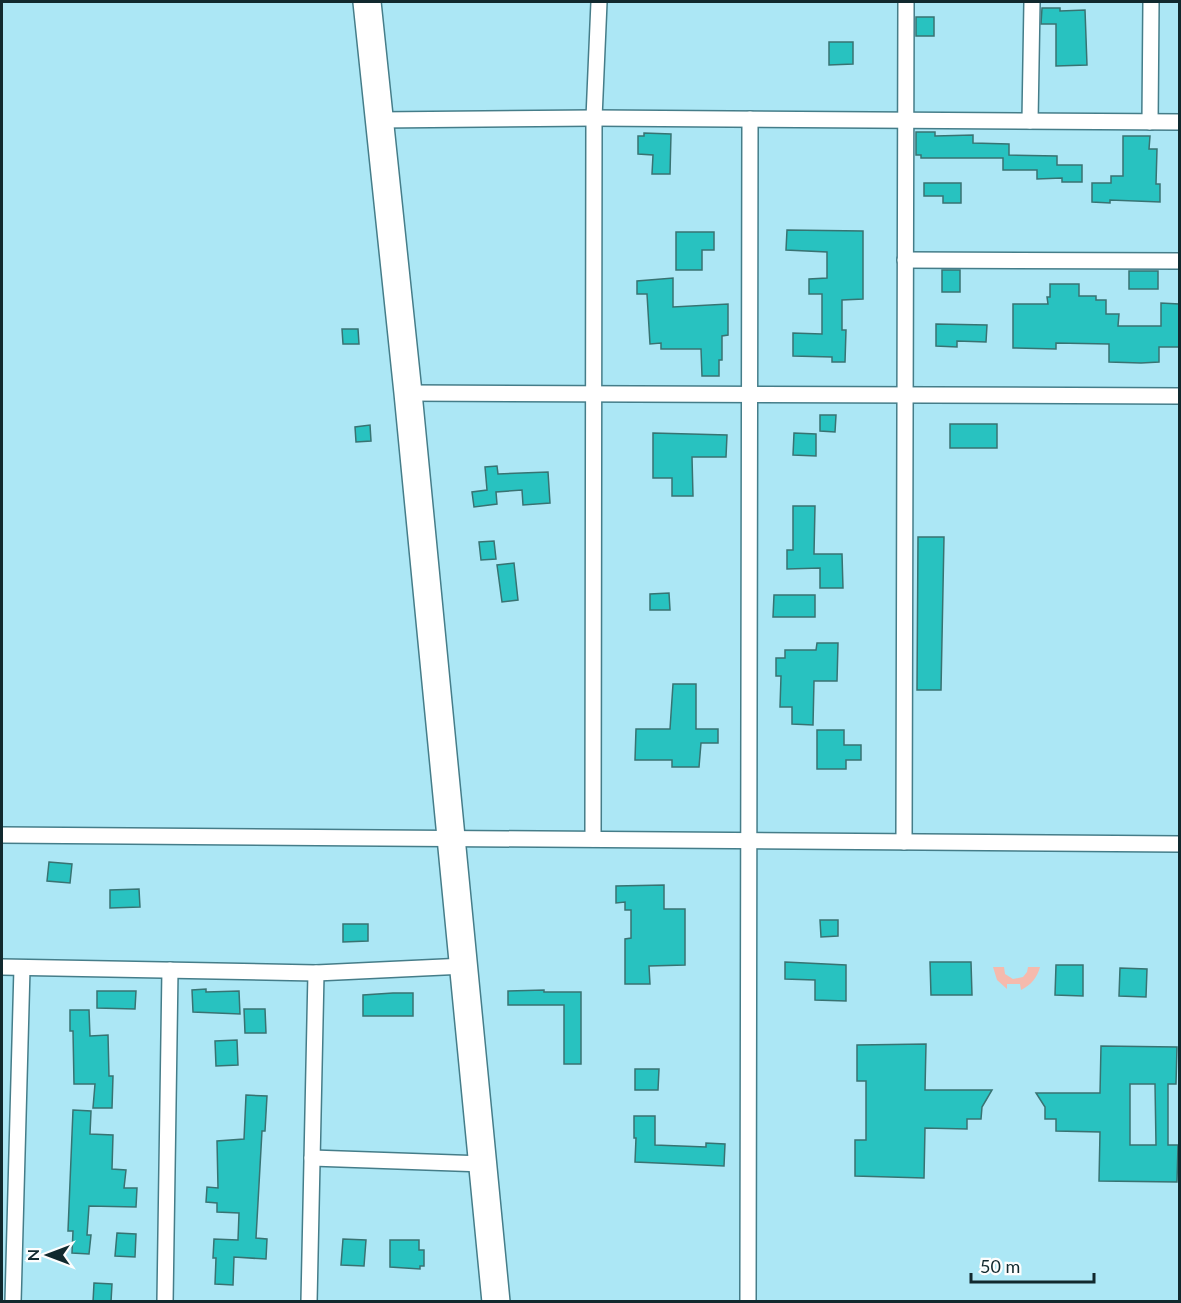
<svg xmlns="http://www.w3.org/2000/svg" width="1181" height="1303" font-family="Lato,sans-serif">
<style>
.green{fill:#f5baad}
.building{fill:#28c2c0;stroke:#387372;stroke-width:1.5;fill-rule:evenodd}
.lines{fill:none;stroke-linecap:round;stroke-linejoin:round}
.street-casing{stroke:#457d89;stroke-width:18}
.highway-casing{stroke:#457d89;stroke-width:30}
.street{stroke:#fff;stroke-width:15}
.highway{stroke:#fff;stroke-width:27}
</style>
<rect width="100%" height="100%" fill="#ace7f5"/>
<!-- green -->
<path class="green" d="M993 967H1004L1005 974 1013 979 1023 977 1027 972 1028 967H1040C1037 978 1031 985 1021 990L1020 984H1007V989L997 980Z"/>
<!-- building -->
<g class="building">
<path d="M1042 8H1060V11L1085 10 1087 65 1056 66V24H1041Z"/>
<rect x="916" y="17" width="18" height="19"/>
<path d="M829 42H853V64L829 65Z"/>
<path d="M916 132H935V136L973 135V143L1009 144V155L1057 156V165H1082V182H1062V178L1037 179V170H1003V158H921V155H916Z"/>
<path d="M644 133 671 134 670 174H652L653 155 638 154V136H644Z"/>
<path d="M1123 136H1150L1149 149H1157L1156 184H1160V202L1110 200V203L1092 202V183H1111V176H1123Z"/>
<path d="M924 183H961V203H943V196H924Z"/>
<path d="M787 230 863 231V299L842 300V330H846L845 362H832V357L793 356V333L822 334V294H809V279L827 278V252L786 250Z"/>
<path d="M676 232H714V250H702V270H676Z"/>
<rect x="942" y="270" width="18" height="22"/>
<rect x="1129" y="271" width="29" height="18"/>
<path d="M673 278V307L728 304V335L722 336V360H719V376H702L701 349H661V343L650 344 647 294H637V281Z"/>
<path d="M1050 284H1079V296H1096V300H1106V314H1119L1118 326H1161V303L1179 304V347H1159V362L1141 363 1109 362V344L1056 343V349L1013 348V304H1048L1047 297H1050Z"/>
<path d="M936 324 987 325 986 342 957 341V347L936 346Z"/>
<path d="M342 329H358L359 344H343Z"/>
<path d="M820 415H836L835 432 820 431Z"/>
<rect x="950" y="424" width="47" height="24"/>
<path d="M370 425 371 441 356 442 355 427Z"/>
<path d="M653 433 727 435 726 457H692L693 496H672V478H653Z"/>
<path d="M794 433 816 434V456L793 455Z"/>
<path d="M497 466 498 474 548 472 550 503 523 505 522 490 496 492 497 504 474 507 472 492 487 490 485 467Z"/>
<path d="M793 506H815L814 554H842L843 588H820V568L787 569V550H793Z"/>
<path d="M918 537H944L941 690H917Z"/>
<path d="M494 541 496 559 481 560 479 542Z"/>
<path d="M514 563 518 600 502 602 497 565Z"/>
<path d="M669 593 670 610H650V594Z"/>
<path d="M774 595H815V617H773Z"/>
<path d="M817 643H838L837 681H814L813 725 792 724V707H780L781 676H776V658H785V650H816Z"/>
<path d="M673 684H696V729H718V743H701L699 767H672V760H635L636 729H670Z"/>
<path d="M817 730H844V745H861V760H846V769H817Z"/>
<path d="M49 862 72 864 70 883 47 881Z"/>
<path d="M664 885V909H685V965L649 966 650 984H625V939L631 938V910H625V902L616 903V886Z"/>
<path d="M139 889 140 907 110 908V890Z"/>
<path d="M820 920H838V936L821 937Z"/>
<path d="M343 924H368V941L343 942Z"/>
<path d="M785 962 846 965V1001L815 1000V980L785 979Z"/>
<path d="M930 962H971L972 995H931Z"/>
<path d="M1056 965H1083V996L1055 995Z"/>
<path d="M1120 968 1147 969 1146 997 1119 996Z"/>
<path d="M206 989V992L239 991 240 1014 193 1012 192 990Z"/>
<path d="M544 990V992H581V1064H564V1005H508V991Z"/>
<path d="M97 991H136L135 1009 97 1008Z"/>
<path d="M393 993H413V1016H363V995Z"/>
<path d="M244 1009H265L266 1033H245Z"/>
<path d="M70 1010H89L90 1036 108 1035 109 1076H113L112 1108H93L95 1084H74L73 1031H70Z"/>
<path d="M237 1040 238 1065 216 1066 215 1041Z"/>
<path d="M926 1044 925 1090H992L982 1107 981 1119H967V1129L925 1128 924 1178 855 1176V1140H866V1081H857V1045Z"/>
<path d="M1101 1046 1177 1047 1176 1084H1168V1145H1178L1177 1182 1099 1181 1100 1132 1056 1131V1119H1045V1107L1036 1093H1100ZM1130 1084H1155L1156 1145H1130Z"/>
<path d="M635 1069H659L658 1090H635Z"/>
<path d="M246 1095 267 1096 265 1131H262L256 1238 267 1239 266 1259 234 1257 233 1285 215 1284 216 1258H213L214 1239 238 1240 239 1213 217 1212V1203L206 1202 207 1187 218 1188 217 1141 244 1139Z"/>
<path d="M73 1110 91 1111 90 1134 113 1135 112 1169 126 1170 124 1188H137L136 1207 89 1206 87 1235H91L89 1254 72 1253 73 1231H68Z"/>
<path d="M634 1116H655V1145L706 1147V1143L725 1144 724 1166 635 1162 636 1138H634Z"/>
<path d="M117 1233 136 1234 135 1257 115 1256Z"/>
<path d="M343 1239 366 1240 364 1266 341 1265Z"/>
<path d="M390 1240H419V1250H424V1266H420V1269L390 1267Z"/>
<path d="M94 1283 112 1284 111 1302H93Z"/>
</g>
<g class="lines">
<!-- street casing -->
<g class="street-casing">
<g id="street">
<path d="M378 120 594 118 1180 122"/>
<path d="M1030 121 1032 2"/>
<path d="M1150 122 1151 2"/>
<path d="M905 260 1180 261"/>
<path d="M408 393 1180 396"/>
<path d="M2 835 1180 844"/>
<path d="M593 839 594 118 599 2"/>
<path d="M904 842 906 2"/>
<path d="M2 967 316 973 465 966"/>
<path d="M312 1158 484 1164"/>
<path d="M13 1302 22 968"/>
<path d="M165 1302 170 970"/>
<path d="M309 1302 316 973"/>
<path d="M748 1302 750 119"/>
</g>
</g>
<!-- highway casing -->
<g class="highway-casing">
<path id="highway" d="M367 2 408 393 496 1302"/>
</g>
<!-- street -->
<use href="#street" class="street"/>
<!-- highway -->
<use href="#highway" class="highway"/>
</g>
<!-- border -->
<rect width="1181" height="1303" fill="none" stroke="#11292e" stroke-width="6"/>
<!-- north arrow -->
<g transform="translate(48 1255) rotate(270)" stroke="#fdfdfd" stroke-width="4.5" paint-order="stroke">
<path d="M0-4.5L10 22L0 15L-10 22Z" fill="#11292e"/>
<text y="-9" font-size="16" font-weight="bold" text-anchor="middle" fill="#11292e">N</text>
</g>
<!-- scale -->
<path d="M971 1273v9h123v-9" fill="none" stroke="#11292e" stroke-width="3"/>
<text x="980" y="1273" font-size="18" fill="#11292e" stroke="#fdfdfd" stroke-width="4.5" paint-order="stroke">50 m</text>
</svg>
